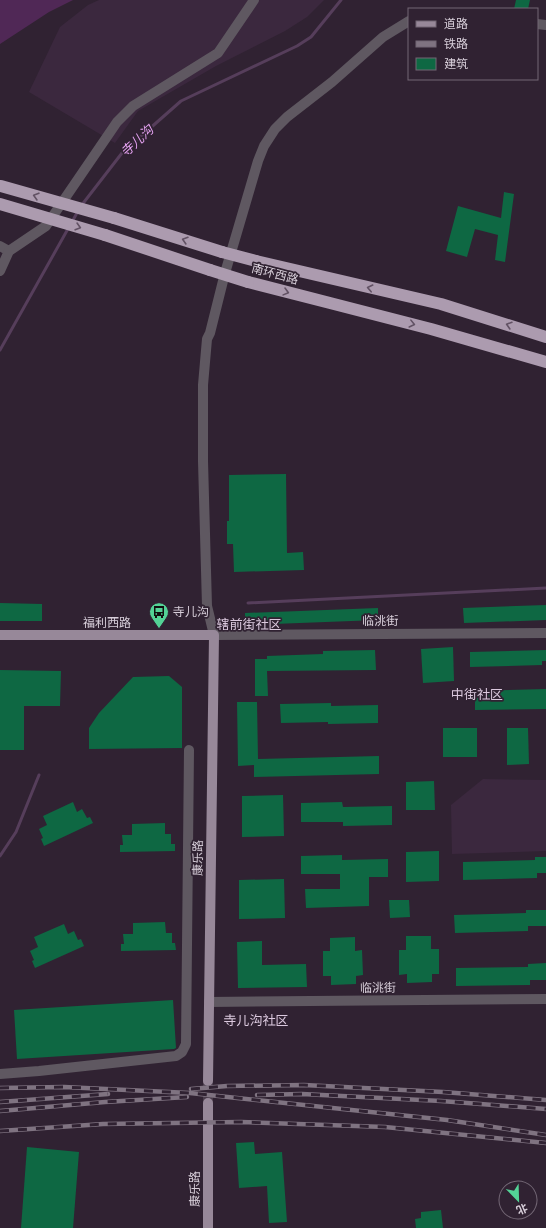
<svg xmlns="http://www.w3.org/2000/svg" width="546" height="1228" font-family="Jost,'Noto Sans SC',sans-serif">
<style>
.built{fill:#3b283e}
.green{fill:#502856}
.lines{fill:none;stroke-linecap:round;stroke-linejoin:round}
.stream{stroke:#563e5b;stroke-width:3}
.building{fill:#0e6843}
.major-tunnel{stroke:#493c4b;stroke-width:10;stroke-dasharray:10 5;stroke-linecap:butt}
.minor{stroke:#5f5861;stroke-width:10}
.major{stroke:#978899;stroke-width:10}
.highway{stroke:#ac9baf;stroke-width:12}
.rail-casing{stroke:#7f7381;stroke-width:4.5}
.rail{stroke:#302232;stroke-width:3;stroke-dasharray:9;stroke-linecap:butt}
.highway-bridge{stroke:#ac9baf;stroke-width:12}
.oneway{stroke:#625264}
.labels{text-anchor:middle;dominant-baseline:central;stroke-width:3.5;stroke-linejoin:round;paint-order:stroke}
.street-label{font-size:12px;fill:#d8cfda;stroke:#302232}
.poi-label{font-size:12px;fill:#d8cfda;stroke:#302232;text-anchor:start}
.water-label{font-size:13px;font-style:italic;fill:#e5a2f1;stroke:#302232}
.neighbourhood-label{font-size:13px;fill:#dbc9de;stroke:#302232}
</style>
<rect width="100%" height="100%" fill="#302232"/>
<!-- built -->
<g class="built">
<path d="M99 0H324L307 17 285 31 216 66 138 111 115 143 29 92 60 27 88 5Z"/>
<path d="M483 779 546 780V851L452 854 451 805Z"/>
</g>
<!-- green -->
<path class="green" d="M0 0H73L49 12 0 44Z"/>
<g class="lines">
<!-- stream -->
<g class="stream">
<path d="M81 206 122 153 181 101 297 46 311 37 341 0"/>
<path d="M72 222 78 211"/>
<path d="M0 350 69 227"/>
<path d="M248 603 546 588"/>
<path d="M0 856 16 832 39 775"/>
</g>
</g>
<!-- building -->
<g class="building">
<path d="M516 0H530L528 9H514Z"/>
<path d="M504 192 514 194 505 262 495 260 498 235 475 229 467 257 446 251 458 206 501 218Z"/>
<path d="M286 474 287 553 303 552 304 570 234 572 233 544H227V521H229V475Z"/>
<path d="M0 603 42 604V621H0Z"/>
<path d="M546 605V620L464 623 463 608Z"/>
<path d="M378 608V620L245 625V613Z"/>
<path d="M453 647 454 681 423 683 421 649Z"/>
<path d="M375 650 376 670 267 671 268 696H255V659H267V656L323 654V651Z"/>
<path d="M546 650V661H542V665L470 667V652Z"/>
<path d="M0 670 61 671 60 706H24V750H0Z"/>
<path d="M169 676 182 687V748L89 749V728L99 713 133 677Z"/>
<path d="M546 689V709L475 710V691Z"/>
<path d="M237 702H257L258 759 379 756V774L254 777V765L238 766Z"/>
<path d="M331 703V706L378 705V723L328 724V722L281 723 280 704Z"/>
<rect x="443" y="728" width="34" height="29"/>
<path d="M507 728H528L529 764 507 765Z"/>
<path d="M434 781 435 810H406V782Z"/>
<path d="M283 795 284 836 242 837V796Z"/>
<path d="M73 802 77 812 82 809 87 818 90 817 93 823 44 846 41 839 43 838 39 829 47 825 43 816Z"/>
<path d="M342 802 343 807 392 806V825L343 826V822H301V803Z"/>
<path d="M165 823V834H171V844H175V851L120 852V845H123L122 835H132V824Z"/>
<path d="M439 851V881L406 882V852Z"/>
<path d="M342 855V860L388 859V877H369V906L306 908 305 889H340V874H301V856Z"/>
<path d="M535 857H546V873H537V878L463 880V862L535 860Z"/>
<path d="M284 879 285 918 239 919V880Z"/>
<path d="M389 900H409L410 917 390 918Z"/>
<path d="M526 910H546V926H528V931L455 933 454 915 526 913Z"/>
<path d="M165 922 166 933H172V943H175L176 950 121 951V944H124L123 934H133V923Z"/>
<path d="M64 924 68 934 74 931 78 940 81 939 84 946 35 968 32 961 34 960 30 951 38 947 34 937Z"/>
<path d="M406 936H431V949H439V974H432V982L407 983V974L399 975V950H406Z"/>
<path d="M355 937V951L362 950 363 975 356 976V984L331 985V976H323V951H330V938Z"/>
<path d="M262 941V965L306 964 307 987 238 988 237 942Z"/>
<path d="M546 963V980H530V985L456 986V968L528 967V964Z"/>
<path d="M173 1000 176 1048 174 1049 17 1059 14 1010Z"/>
<path d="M254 1142 255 1154 282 1152 287 1222 269 1223 267 1186 239 1188 236 1143Z"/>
<path d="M27 1147 79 1152 73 1228H21Z"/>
<path d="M441 1210 443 1228H416L415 1219 421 1218V1212Z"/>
</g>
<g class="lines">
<!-- major-tunnel -->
<path class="major-tunnel" d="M208 1103V1081"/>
<!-- minor -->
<g class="minor">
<path d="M409 21 383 37 332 82 287 117 275 129 264 146 258 161 225 273 210 333 207 339 203 385V461L207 606 214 635 546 633"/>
<path d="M537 24 546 25"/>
<path d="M0 246 9 251"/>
<path d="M0 271 9 251 46 226 117 122 133 106 218 53 254 0"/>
<path d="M209 1002 546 999"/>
<path d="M0 1074 39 1071 176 1056 182 1052 186 1044 189 750"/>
</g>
<!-- major -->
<g class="major">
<path d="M0 635H214L208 1081"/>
<path d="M208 1103V1228"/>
</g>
<!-- highway -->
<g class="highway">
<path d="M114 218 222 252"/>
<path d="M105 235 210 270"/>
<path d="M256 261 441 304 546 337"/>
<path d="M248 282 330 303 431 329 546 362"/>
</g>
<!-- rail casing -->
<g class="rail-casing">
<g id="rail">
<path d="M0 1088 64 1087 190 1093 447 1120 546 1135"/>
<path d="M191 1089 227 1086 304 1085 443 1092 546 1100"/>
<path d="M257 1095 302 1094 441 1101 546 1109"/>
<path d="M0 1102 108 1094"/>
<path d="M0 1111 105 1102 187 1097"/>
<path d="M0 1131 103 1124 241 1122 385 1127 546 1143"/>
</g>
</g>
<!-- rail -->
<use href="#rail" class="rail"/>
<!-- highway-bridge -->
<g class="highway-bridge">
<path d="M1 186 114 218"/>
<path d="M0 204 105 235"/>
<path d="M222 252 256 261"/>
<path d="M210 270 248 282"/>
</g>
</g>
<!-- one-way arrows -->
<defs><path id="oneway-chevron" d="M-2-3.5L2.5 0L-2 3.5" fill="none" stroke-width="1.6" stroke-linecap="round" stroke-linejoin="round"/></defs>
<g class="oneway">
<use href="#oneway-chevron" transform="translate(36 196) rotate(-164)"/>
<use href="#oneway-chevron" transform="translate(78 227) rotate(16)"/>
<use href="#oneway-chevron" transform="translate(185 240) rotate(-163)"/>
<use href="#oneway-chevron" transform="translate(370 288) rotate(-167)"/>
<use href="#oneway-chevron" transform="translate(286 292) rotate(15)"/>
<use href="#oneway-chevron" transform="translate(412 324) rotate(14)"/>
<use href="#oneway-chevron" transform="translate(509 325) rotate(-163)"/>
</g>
<!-- icons -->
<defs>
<g id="bus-pin" transform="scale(1)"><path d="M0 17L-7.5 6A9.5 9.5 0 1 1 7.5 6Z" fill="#53d396" stroke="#302232"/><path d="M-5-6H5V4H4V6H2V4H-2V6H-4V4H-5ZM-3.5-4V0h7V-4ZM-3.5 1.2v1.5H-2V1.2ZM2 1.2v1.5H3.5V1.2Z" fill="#111"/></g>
</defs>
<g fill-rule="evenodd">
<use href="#bus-pin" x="159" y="612"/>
</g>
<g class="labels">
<!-- street labels -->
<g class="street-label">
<text transform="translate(275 274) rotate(15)">南环西路</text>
<text x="380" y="621">临洮街</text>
<text x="107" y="623">福利西路</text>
<text transform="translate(198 858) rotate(-89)">康乐路</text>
<text transform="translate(378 988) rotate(-1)">临洮街</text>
<text transform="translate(195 1189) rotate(-90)">康乐路</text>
</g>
<!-- poi labels -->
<g class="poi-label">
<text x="173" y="612">寺儿沟</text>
</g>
<!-- water labels -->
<g class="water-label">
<text transform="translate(137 141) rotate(-43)">寺儿沟</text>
</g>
<!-- neighbourhood labels -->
<g class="neighbourhood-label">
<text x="249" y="624">辖前街社区</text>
<text x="477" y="694">中街社区</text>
<text x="256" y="1020">寺儿沟社区</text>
</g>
</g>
<!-- legend -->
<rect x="408" y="8" width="130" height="72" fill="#302232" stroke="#736775"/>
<rect x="416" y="21" width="20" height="6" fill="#978899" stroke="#736775"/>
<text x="444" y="28" font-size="12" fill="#d8cfda">道路</text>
<rect x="416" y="41" width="20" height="6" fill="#7f7381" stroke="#736775"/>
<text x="444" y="48" font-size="12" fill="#d8cfda">铁路</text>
<rect x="416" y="58" width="20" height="12" fill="#0e6843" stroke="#736775"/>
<text x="444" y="68" font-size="12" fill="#d8cfda">建筑</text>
<!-- north arrow -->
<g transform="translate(518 1200) rotate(157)"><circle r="19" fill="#302232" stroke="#736775"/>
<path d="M0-3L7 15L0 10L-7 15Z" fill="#53d396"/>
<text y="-6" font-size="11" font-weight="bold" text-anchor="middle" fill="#d8cfda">北</text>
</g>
</svg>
